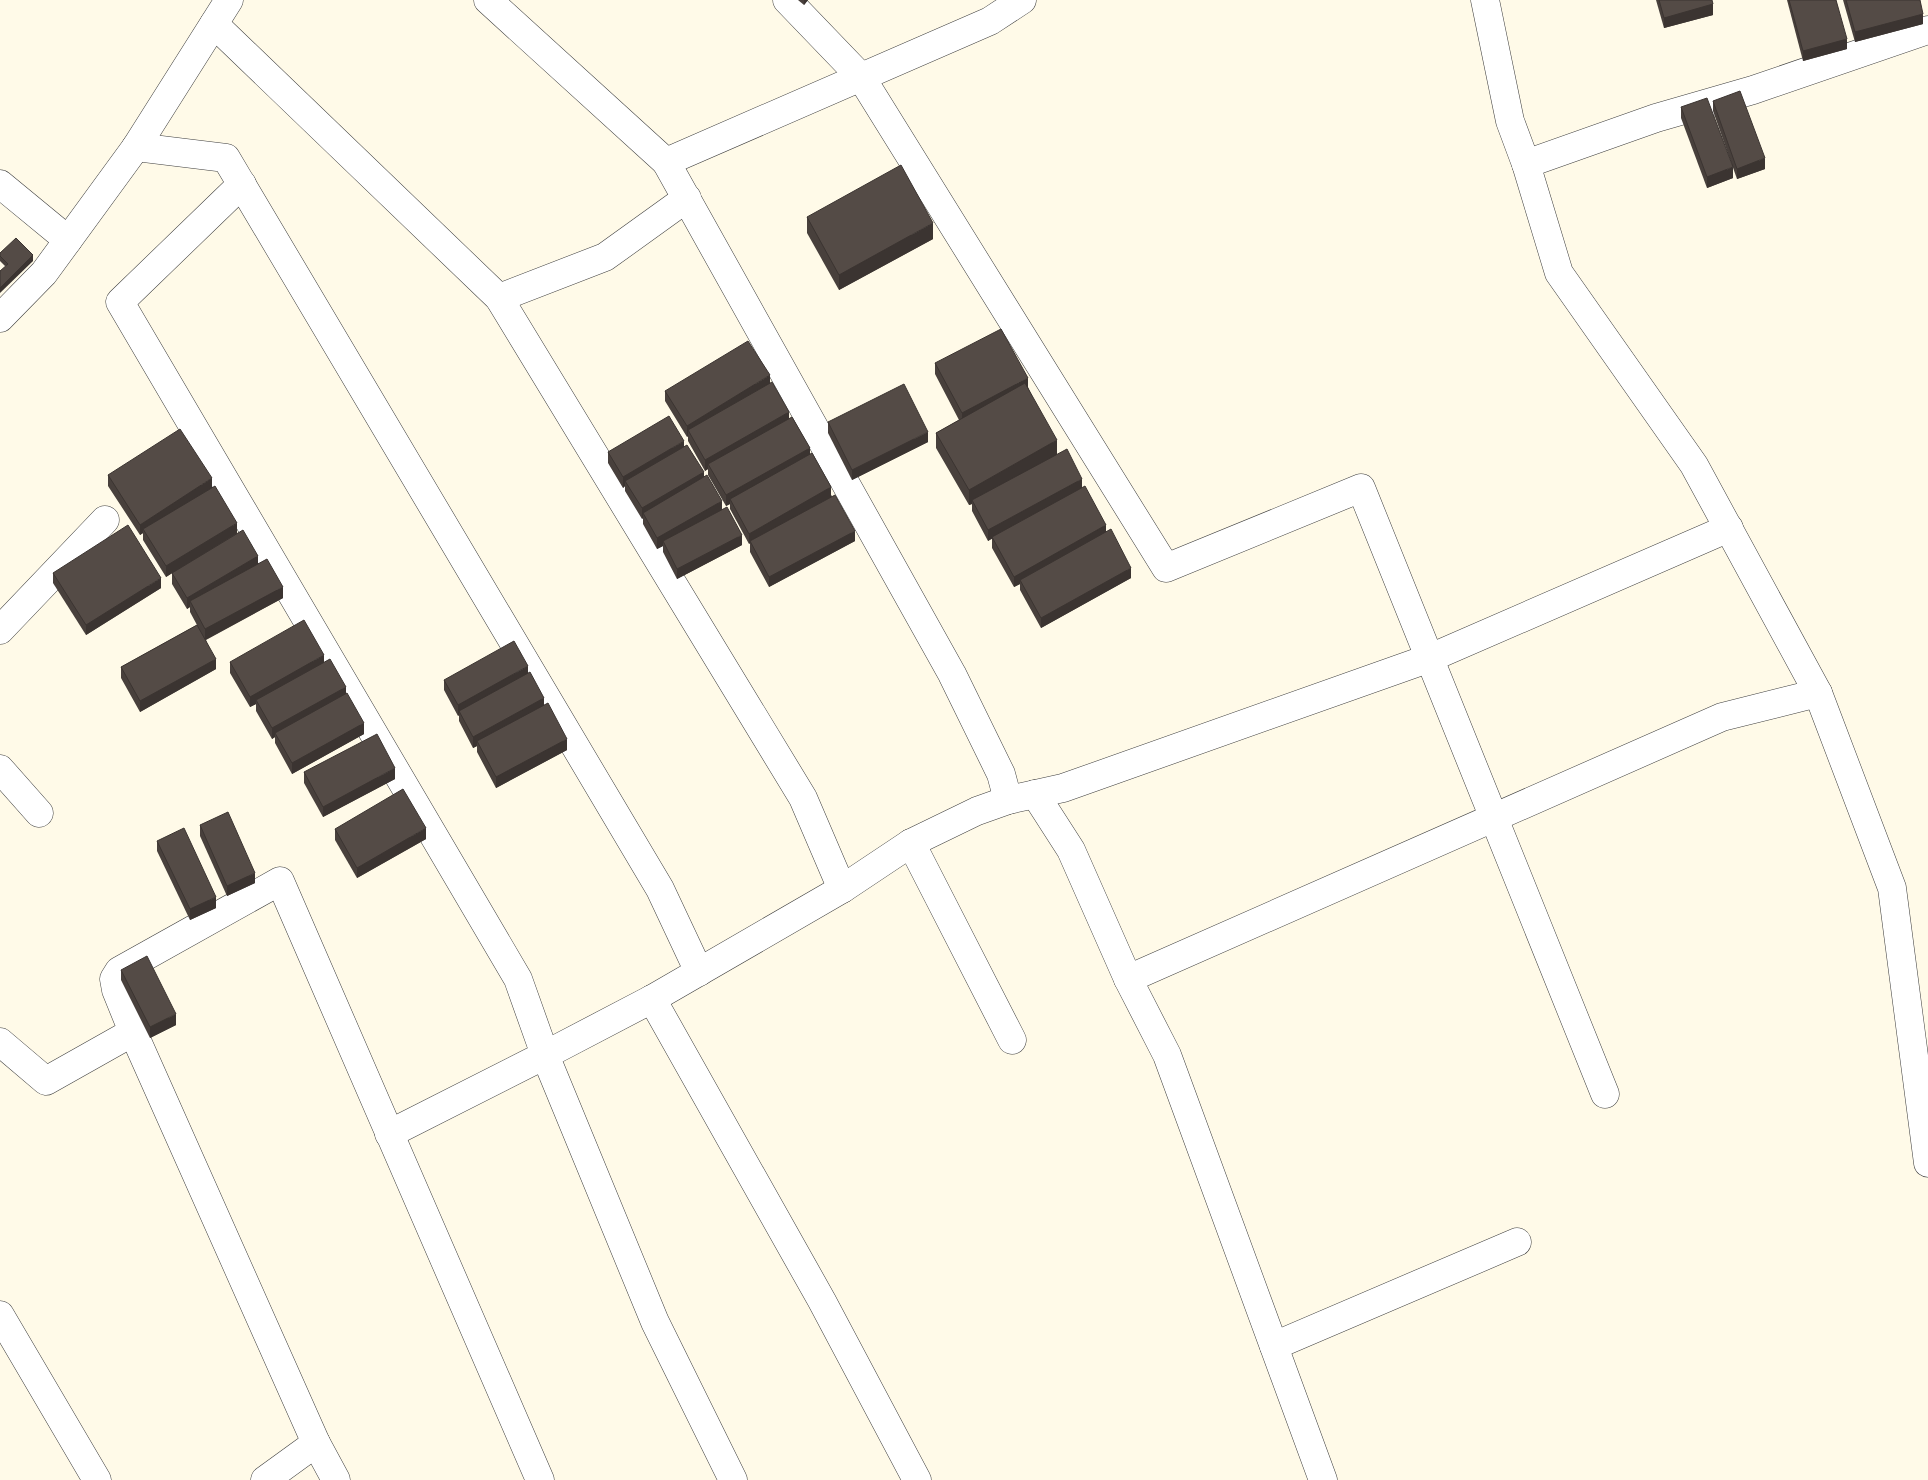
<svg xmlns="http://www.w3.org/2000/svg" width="1928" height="1480" font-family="'Playfair Display',serif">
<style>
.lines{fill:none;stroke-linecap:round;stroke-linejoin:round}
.minor-casing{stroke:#3e3e3e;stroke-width:29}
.minor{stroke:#fff;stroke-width:28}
.wall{fill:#48403c}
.shaded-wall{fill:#3b3431}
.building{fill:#544b46;stroke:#3b3431}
</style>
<rect width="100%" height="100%" fill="#fffae8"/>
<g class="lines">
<!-- minor casing -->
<g class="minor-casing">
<g id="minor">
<path d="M488 0 666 162 990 21 1022 0"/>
<path d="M787 0 861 77 1166 568 1361 488 1605 1094"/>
<path d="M1485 0 1510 121 1526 164 1559 273 1694 465 1818 693 1892 888 1928 1163"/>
<path d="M214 24 499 298 803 798 842 889"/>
<path d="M136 147 226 158 660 889 699 972"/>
<path d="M666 162 952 674 1001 774 1008 800"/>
<path d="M1526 164 1656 118 1753 90 1928 30"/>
<path d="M0 184 68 240"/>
<path d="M242 184 120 302 518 979 545 1055 389 1134"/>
<path d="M499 298 605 257 687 198"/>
<path d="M0 318 44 273 136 147 229 0"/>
<path d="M0 630 105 520"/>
<path d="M0 769 39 813"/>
<path d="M1035 794 1071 850 1128 979 1167 1055 1323 1480"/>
<path d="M911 843 1012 1040"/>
<path d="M1128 979 1722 717 1818 693"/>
<path d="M652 999 822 1301 917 1480"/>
<path d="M133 1032 316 1443"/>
<path d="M0 1042 46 1081 133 1032 116 990 114 979 119 971 280 881 540 1480"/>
<path d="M0 1315 97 1480"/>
<path d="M1274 1346 1517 1242"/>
<path d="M265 1480 316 1443 336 1480"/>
<path d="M733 1480 655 1322 545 1055 652 999 842 889 911 843 977 811 1008 800 1063 788 1430 658 1729 528"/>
</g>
</g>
<!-- minor -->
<use href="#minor" class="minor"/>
</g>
<!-- wall -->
<g class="wall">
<path d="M798 0H808L804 5Z"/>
<path d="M1656 0H1712L1713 15 1664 28Z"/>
<path d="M1787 0H1836L1847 49 1803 61Z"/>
<path d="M1843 0H1920L1923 24 1855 42Z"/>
<path d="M1713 101 1765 169 1737 179 1713 111Z"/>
<path d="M1681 107 1733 178 1707 188 1681 118Z"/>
<path d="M807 217 933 239 839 290 807 233Z"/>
<path d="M0 253 33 261 5 266 0 261Z"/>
<path d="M935 363 1028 387 1057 454 1082 488 1131 578 1041 628 1020 590V584L1014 587 992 548V538L988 541 972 511V504L969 505 936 448V433L959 420 935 374Z"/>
<path d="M770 383 789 419 810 454 855 541 769 587 750 552V543L749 544 730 509V504L726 506 708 475V469L705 471 688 441V436L687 437 665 401V391Z"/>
<path d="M828 422 928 442 852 480 828 433Z"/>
<path d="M684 447 704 477 742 545 677 579 663 552V546L657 549 643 524V518L642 519 625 491V486L623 488 608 463V452Z"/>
<path d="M108 475 212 487 237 533 283 598 206 640 216 669 140 712 121 678V667L197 625 190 612V607L187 609 172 584V573L166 577 143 540V533L140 535 108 486Z"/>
<path d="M53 573 161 588 86 635 53 583Z"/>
<path d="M230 662H324L346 694 364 734 292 774 275 743V737L272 739 256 711V704L250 707 230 673Z"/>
<path d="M528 673 567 750 496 788 477 752V746L473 748 459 721V715L458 716 444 690V680Z"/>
<path d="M304 772 395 779 323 817 304 783Z"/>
<path d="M200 825 255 883 227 896 200 836Z"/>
<path d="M335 829 426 839 357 878 335 840Z"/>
<path d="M157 841 216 908 190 920 157 851Z"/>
<path d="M121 970 176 1025 150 1038 121 980Z"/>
</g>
<!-- shaded-wall -->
<g class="shaded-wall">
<path d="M804 0H808L804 5Z"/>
<path d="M1713 4V15L1664 28V18Z"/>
<path d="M1923 14V24L1855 42V32Z"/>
<path d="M1847 39V49L1803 61V51Z"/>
<path d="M1765 158V169L1737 179V169Z"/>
<path d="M1733 167V178L1707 188V177Z"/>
<path d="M933 223V239L839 290V275Z"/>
<path d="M33 255V261L0 293V288Z"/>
<path d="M770 375V386L688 430V436L687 437V426Z"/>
<path d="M1028 378V389L962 424V413Z"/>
<path d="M789 412V423L708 464V469L705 471V460Z"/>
<path d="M928 432V442L852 480V470Z"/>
<path d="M1057 440V456L972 500V504L969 505V490Z"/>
<path d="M684 441V452L625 481V486L623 488V477Z"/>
<path d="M810 448V459L730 499V504L726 506V495Z"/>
<path d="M704 472V483L643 513V518L642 519V508Z"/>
<path d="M212 478V489L143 529V533L140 535V525Z"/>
<path d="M1082 479V489L988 541V530Z"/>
<path d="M831 487V498L750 541V543L749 544V534Z"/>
<path d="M722 501V511L663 541V546L657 549V538Z"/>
<path d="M237 523V533L166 577V566Z"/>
<path d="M1106 525V536L1020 580V584L1014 587V577Z"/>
<path d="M855 531V541L769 587V577Z"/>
<path d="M742 535V545L677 579V569Z"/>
<path d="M258 556V566L190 601V607L187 609V598Z"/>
<path d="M1131 568V578L1041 628V618Z"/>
<path d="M161 578V588L86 635V625Z"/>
<path d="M283 587V598L205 640V629Z"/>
<path d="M324 655V666L256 700V704L250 707V697Z"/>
<path d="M216 659V669L140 712V701Z"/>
<path d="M528 666V677L459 711V715L458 716V705Z"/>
<path d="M346 687V697L275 733V737L272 739V728Z"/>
<path d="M544 698V708L477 741V746L473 748V737Z"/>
<path d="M364 723V734L292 774V763Z"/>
<path d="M567 739V750L496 788V777Z"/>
<path d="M395 768V779L323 817V807Z"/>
<path d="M426 828V839L357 878V868Z"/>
<path d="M255 873V883L227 896V886Z"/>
<path d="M216 897V908L190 920V909Z"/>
<path d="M176 1014V1025L150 1038V1027Z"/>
</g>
<!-- building -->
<g class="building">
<path d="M1659 0H1712L1713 4 1664 18Z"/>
<path d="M1789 0H1836L1847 39 1803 51Z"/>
<path d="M1846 0H1920L1923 14 1855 32Z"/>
<path d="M1740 91 1765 158 1737 169 1713 101Z"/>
<path d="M1707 98 1733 167 1707 177 1681 107Z"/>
<path d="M901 165 933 223 839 275 807 217Z"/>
<path d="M16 238 33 255 0 288V271L8 264 0 256V253Z"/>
<path d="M1001 329 1028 378 962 413 935 363Z"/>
<path d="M748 341 770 375 687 426 665 391Z"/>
<path d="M772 382 789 412 705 460 688 430Z"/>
<path d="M1025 383 1057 440 969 490 936 433Z"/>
<path d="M904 384 928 432 852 470 828 422Z"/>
<path d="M669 416 684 441 623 477 608 452Z"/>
<path d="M792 417 810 448 726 495 708 464Z"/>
<path d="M180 429 212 478 140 525 108 475Z"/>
<path d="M687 445 704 472 642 508 625 481Z"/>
<path d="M1067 449 1082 479 988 530 972 500Z"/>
<path d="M812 453 831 487 749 534 730 499Z"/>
<path d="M707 475 722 501 657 538 643 513Z"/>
<path d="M215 486 237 523 166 566 143 529Z"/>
<path d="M1085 486 1106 525 1014 577 992 537Z"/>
<path d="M835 495 855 531 769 577 750 541Z"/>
<path d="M727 507 742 535 677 569 663 541Z"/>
<path d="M128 525 161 578 86 625 53 573Z"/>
<path d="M1111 529 1131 568 1041 618 1020 580Z"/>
<path d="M243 530 258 556 187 598 172 573Z"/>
<path d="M267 559 283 587 205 629 190 601Z"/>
<path d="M304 620 324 655 250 697 230 662Z"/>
<path d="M197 625 216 659 140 701 121 667Z"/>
<path d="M514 641 528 666 458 705 444 680Z"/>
<path d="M330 659 346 687 272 728 256 700Z"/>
<path d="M530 672 544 698 473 737 459 711Z"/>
<path d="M347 693 364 723 292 763 275 733Z"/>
<path d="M548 703 567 739 496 777 477 741Z"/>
<path d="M377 734 395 768 323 807 304 772Z"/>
<path d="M403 789 426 828 357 868 335 829Z"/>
<path d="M228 812 255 873 227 886 200 825Z"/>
<path d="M184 828 216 897 190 909 157 841Z"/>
<path d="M147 956 176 1014 150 1027 121 970Z"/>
</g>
</svg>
